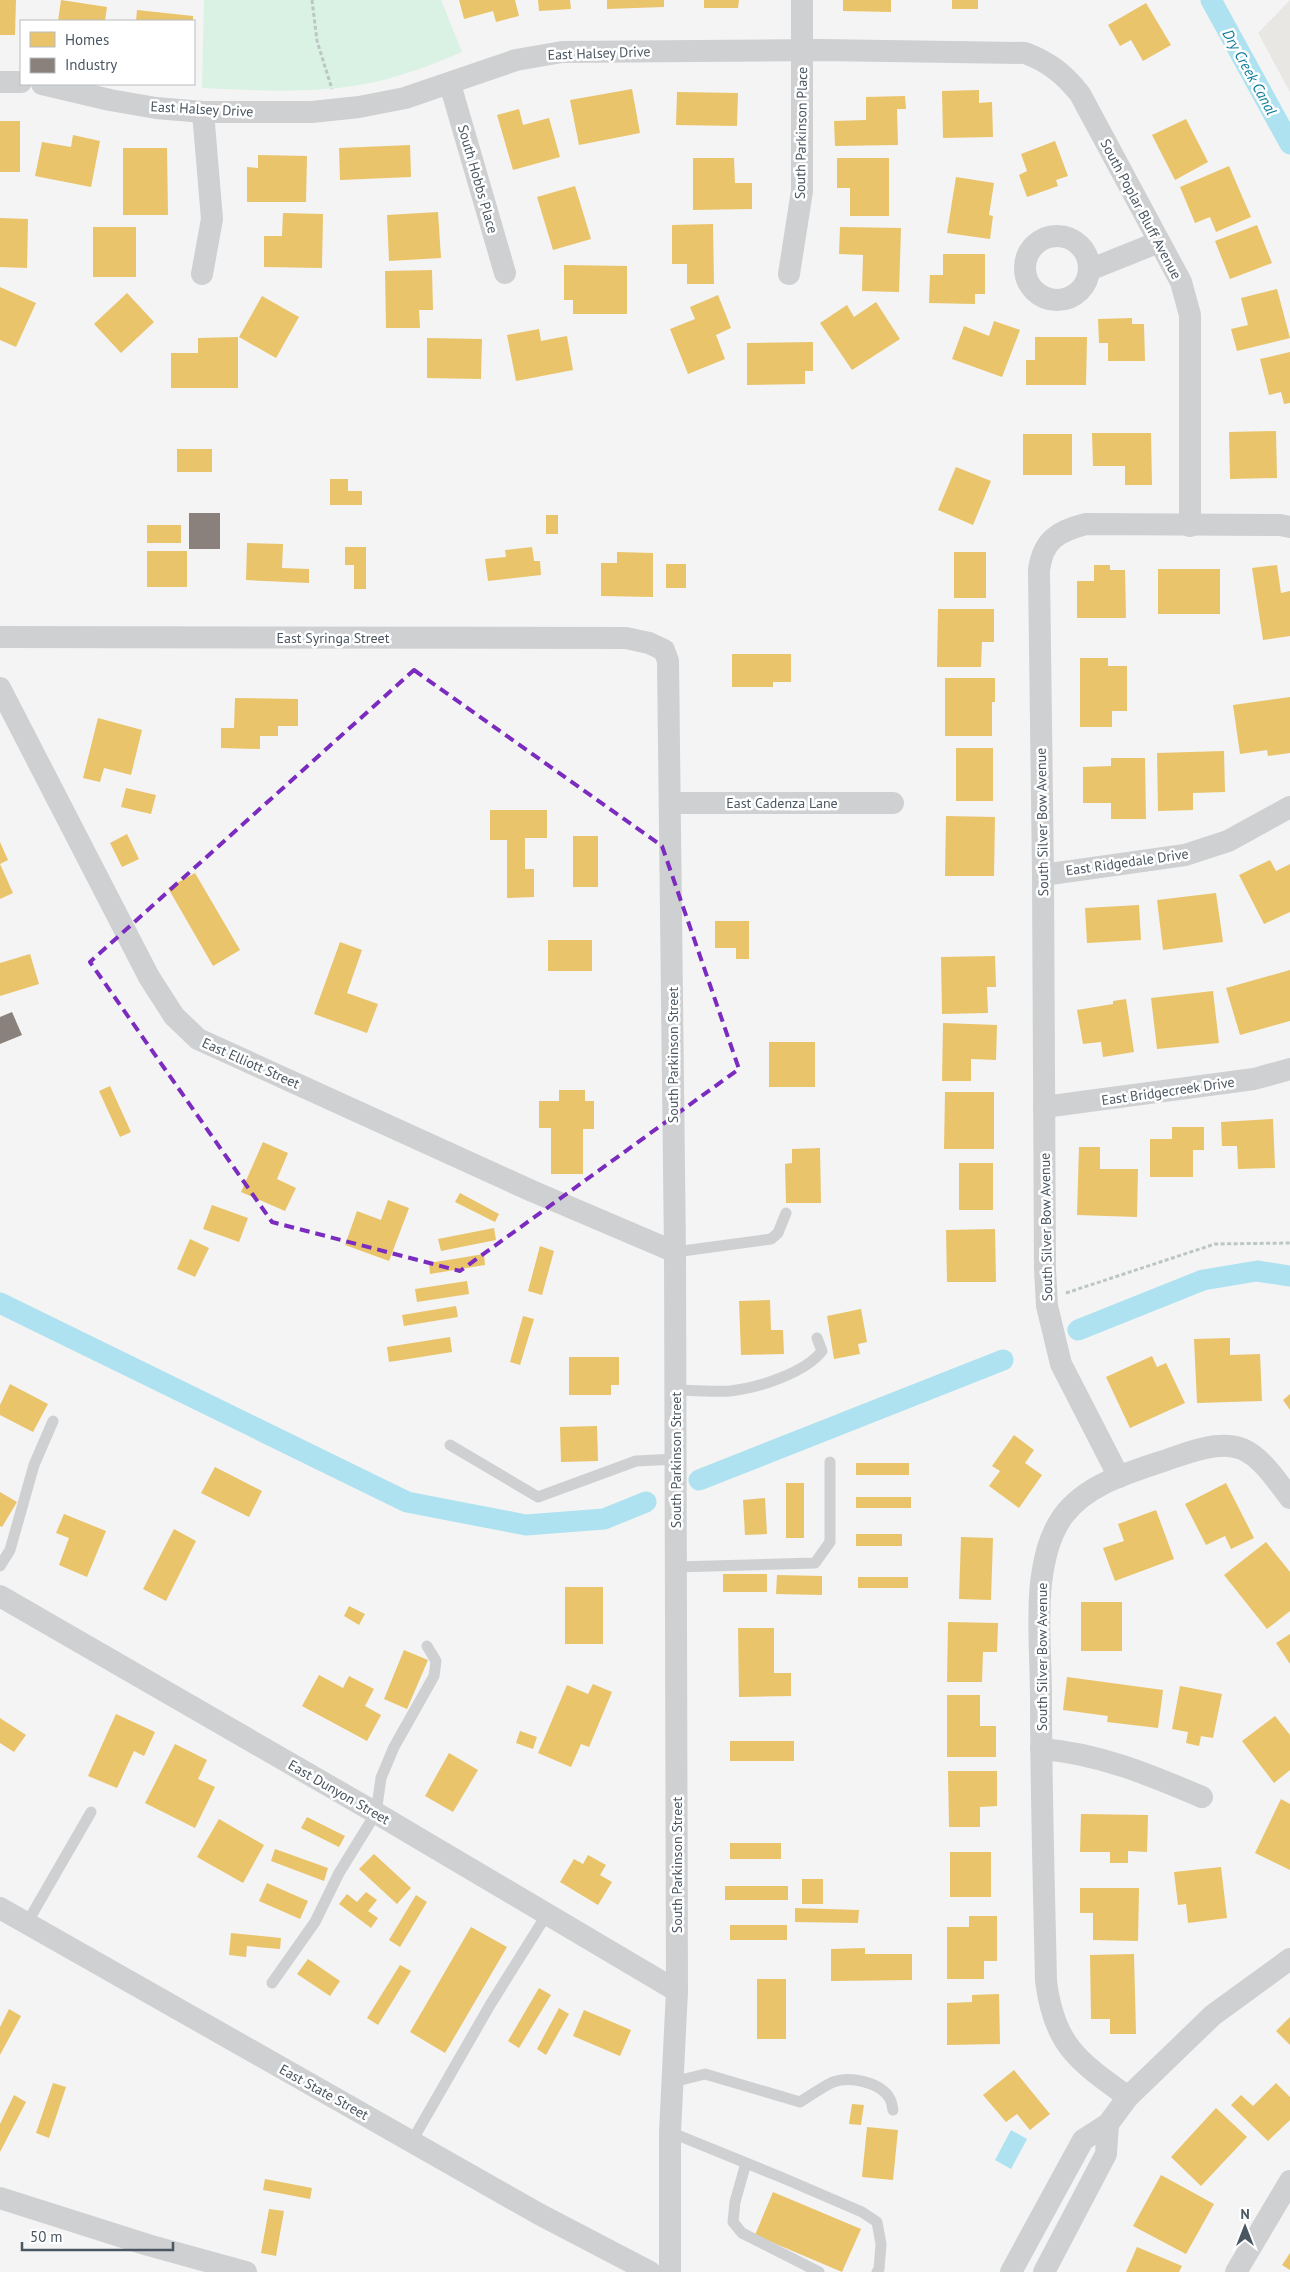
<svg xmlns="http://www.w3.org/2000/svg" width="1290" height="2272" font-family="'PT Sans',sans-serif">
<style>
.commercial{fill:#e8e7e3}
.green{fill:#d9f2e3}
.water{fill:#aee2f0}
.homes{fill:#e9c46a}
.industry{fill:#8a817c}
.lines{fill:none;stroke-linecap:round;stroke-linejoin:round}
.canal{stroke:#aee2f0;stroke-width:21}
.path{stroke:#bcc7c4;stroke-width:3;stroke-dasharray:4 2.5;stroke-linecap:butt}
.service{stroke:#ced0d2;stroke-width:11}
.minor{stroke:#ced0d2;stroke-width:22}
.marked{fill:none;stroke:#7b2cbf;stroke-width:4;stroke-dasharray:10 6;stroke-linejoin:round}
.labels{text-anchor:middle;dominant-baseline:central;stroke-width:5;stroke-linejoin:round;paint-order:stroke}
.street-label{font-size:14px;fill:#4a5661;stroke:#fff}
.water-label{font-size:15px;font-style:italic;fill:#0c7c9b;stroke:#fff}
</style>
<rect width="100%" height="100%" fill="#f4f4f4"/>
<!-- commercial -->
<path class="commercial" d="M1290 0V92L1258 33Z"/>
<!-- green -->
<path class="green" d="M204 0H441L462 52C434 64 405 75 375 82 319 94 259 91 202 88Z"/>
<!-- water -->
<path class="water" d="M1011 2130 1027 2139 1011 2169 995 2160Z"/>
<!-- homes -->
<g class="homes">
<path d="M0 0H16L15 35H0Z"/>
<path d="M61 0 107 7 105 21H58Z"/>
<path d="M459 0H515L519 16 496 22 493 11 464 19Z"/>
<path d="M538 0H570L571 9 539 11Z"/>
<path d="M607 0H664V7L607 9Z"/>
<path d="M704 0H739L738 8H704Z"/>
<path d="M843 0H891V12L843 11Z"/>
<rect x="952" y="0" width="26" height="9"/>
<path d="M1146 3 1171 45 1143 61 1131 40 1120 46 1108 25Z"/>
<path d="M137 10 193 16V21H136Z"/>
<path d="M632 89 640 133 579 145 570 100Z"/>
<path d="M979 90V103L992 102 993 137 943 138 942 91Z"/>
<path d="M677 92 738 93 737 126 676 125Z"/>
<path d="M905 96 906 109H897L898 145 835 146 834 121 866 120V97Z"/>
<path d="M519 109 523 125 549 118 560 157 513 170 497 115Z"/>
<path d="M1186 119 1208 162 1175 180 1152 135Z"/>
<rect x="0" y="121" width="20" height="51"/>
<path d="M73 135 100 141 91 187 35 176 42 142 71 147Z"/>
<path d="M1055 141 1068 176 1056 180 1058 186 1027 197 1019 175 1027 171 1021 154Z"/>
<path d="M410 145 411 177 340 180 339 148Z"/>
<path d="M123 148H167L168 215H123Z"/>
<path d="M258 155 307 156 306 202H247V167L258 168Z"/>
<path d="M693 158H734L735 183H752V209L693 210Z"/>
<path d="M837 158H889V216H850V188H837Z"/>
<path d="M1229 166 1251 217 1216 232 1210 217 1195 223 1180 187Z"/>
<path d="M956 177 994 183 989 215 993 216 990 239 947 233Z"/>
<path d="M575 186 591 239 553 250 537 197Z"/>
<path d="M438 212 441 258 389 261 387 215Z"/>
<path d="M283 213 323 214 322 268 264 267V236H282Z"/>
<path d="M0 218 28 219 27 268 0 267Z"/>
<path d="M713 224 714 284H687V264H672V225Z"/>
<path d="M1257 225 1272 263 1230 279 1215 241Z"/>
<rect x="93" y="227" width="43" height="50"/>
<path d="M840 227 901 228 899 292 862 291 863 255 839 254Z"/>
<path d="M943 254H985V294H975V304L929 303 930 275H943Z"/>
<path d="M564 265 627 266V314H573V300H564Z"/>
<path d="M432 270 433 310H419L420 328H386L385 271Z"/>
<path d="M0 287 36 303 16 347 0 340Z"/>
<path d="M1277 289 1290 338 1237 351 1231 329 1248 325 1241 298Z"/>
<path d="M127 293 154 322 121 353 94 324Z"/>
<path d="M718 295 731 328 716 335 725 359 688 374 670 329 695 319 690 307Z"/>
<path d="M262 296 299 317 276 358 239 337Z"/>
<path d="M876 302 900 339 852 370 820 323 847 305 854 317Z"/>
<path d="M1132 318V324H1144L1145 361H1108V343H1099L1098 319Z"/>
<path d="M994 321 1020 330 1002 377 952 359 964 326 989 336Z"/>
<path d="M539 329 541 341 567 336 573 370 516 381 507 335Z"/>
<path d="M238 337V388H171V353H198V338Z"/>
<path d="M1035 337H1087L1086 385H1026V360H1035Z"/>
<path d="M427 338 482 339 481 379 427 378Z"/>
<path d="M813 342V371H805V384L747 385V343Z"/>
<path d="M1290 352V403L1284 404 1281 392 1269 395 1260 359Z"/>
<path d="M1276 431 1277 478 1230 479 1229 432Z"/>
<path d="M1092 433H1151L1152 485H1125V466H1093Z"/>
<rect x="1023" y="434" width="49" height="41"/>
<rect x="177" y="449" width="35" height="23"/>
<path d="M956 467 991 481 973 525 938 510Z"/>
<path d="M330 479H348V491H362V505H330Z"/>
<rect x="546" y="515" width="12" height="19"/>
<rect x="147" y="525" width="34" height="18"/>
<path d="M247 543 283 544 282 568 309 569V583L246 580Z"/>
<path d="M345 547H366V589H354V565H345Z"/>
<path d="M532 547 534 561H540L541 575 488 581 485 559 506 557 505 550Z"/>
<rect x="147" y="551" width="40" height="36"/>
<path d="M617 552 653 553V597L601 596V563H617Z"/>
<rect x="954" y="552" width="32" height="46"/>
<rect x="666" y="564" width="20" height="24"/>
<path d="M1094 565H1110V570H1125L1126 618H1077V581H1094Z"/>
<path d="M1277 565 1281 593 1290 591V636L1263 640 1252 568Z"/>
<rect x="1158" y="569" width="62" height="45"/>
<path d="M938 609H994V642H982L981 667H937Z"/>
<path d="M732 654H791V682H773V687H732Z"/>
<path d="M1080 658H1108V666H1127V711H1112V727H1080Z"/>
<path d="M945 678H995V702H992V736H945Z"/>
<path d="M1290 697V753L1268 756 1267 750 1240 754 1233 705Z"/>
<path d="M235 698 298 699V726H278V736H260V749L221 748V728H234Z"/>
<path d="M98 718 142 730 131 775 104 768 100 782 83 778Z"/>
<rect x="956" y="748" width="37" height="53"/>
<path d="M1224 751 1225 792 1193 793V810L1158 811 1157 753Z"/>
<path d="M1111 758H1145L1146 819H1111V803H1083V767L1111 766Z"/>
<path d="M126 788 156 795 151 814 121 807Z"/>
<path d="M490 810H547V838H525V869H534V897L507 898V840H490Z"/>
<path d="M946 816 995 817 994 876H945Z"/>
<path d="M127 834 139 859 122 867 110 843Z"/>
<rect x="573" y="836" width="25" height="51"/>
<path d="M0 842 8 860 0 864 13 893 0 899Z"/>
<path d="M1270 860 1276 871 1290 864V912L1264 924 1239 875Z"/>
<path d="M195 873 240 950 213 966 168 888Z"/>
<path d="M1216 893 1223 942 1163 950 1157 900Z"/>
<path d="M1139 905 1141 940 1087 943 1085 908Z"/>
<path d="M715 921H749V959H736V948H715Z"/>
<rect x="548" y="940" width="44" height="31"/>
<path d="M340 942 362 950 347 993 378 1004 367 1033 314 1014Z"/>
<path d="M30 954 39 984 0 996V963Z"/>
<path d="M995 956 996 987H987L988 1013 942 1014 941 957Z"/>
<path d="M1290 970V1021L1240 1035 1226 988Z"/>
<path d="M1213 991 1219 1043 1157 1049 1151 998Z"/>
<path d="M1126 999 1134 1052 1103 1057 1101 1042 1083 1044 1077 1010 1113 1004V1001Z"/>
<path d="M943 1023 997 1025 996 1060 971 1059V1081H942Z"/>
<rect x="769" y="1042" width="46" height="45"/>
<path d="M110 1086 131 1132 120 1137 99 1091Z"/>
<path d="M559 1090H585V1101H594V1129H583V1174H551V1128H539V1101H559Z"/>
<path d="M945 1092H994V1149H944Z"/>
<path d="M1273 1119 1275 1168 1238 1169 1237 1146H1222L1221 1122Z"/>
<path d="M1172 1127H1204V1150H1193V1177H1150V1139H1172Z"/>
<path d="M263 1142 288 1153 277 1179 296 1188 285 1211 241 1192Z"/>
<path d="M1079 1147H1100V1169H1138L1137 1217 1077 1215Z"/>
<path d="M820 1148 821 1203H786L785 1164 792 1163V1149Z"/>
<rect x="959" y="1163" width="34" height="47"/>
<path d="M460 1193 499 1214 495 1222 455 1202Z"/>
<path d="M388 1200 409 1208 389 1261 345 1245 357 1211 381 1220Z"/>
<path d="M212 1205 248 1218 239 1242 203 1229Z"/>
<path d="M494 1228 496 1240 441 1251 438 1239Z"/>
<path d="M995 1229 996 1282H947L946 1230Z"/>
<path d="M190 1239 209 1248 195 1277 177 1269Z"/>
<path d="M540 1246 554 1251 542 1295 528 1291Z"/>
<path d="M484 1254 485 1265 430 1274 429 1263Z"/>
<path d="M467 1281 469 1294 417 1302 415 1289Z"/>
<path d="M770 1300 771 1330H783L784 1354 741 1355 739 1301Z"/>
<path d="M456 1306 458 1317 404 1326 402 1315Z"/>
<path d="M861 1309 867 1342 858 1344 860 1354 834 1359 827 1316Z"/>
<path d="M523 1316 534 1319 520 1365 510 1362Z"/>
<path d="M450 1337 452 1352 389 1362 387 1347Z"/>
<path d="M1230 1338V1355L1260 1354 1262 1401 1197 1403 1194 1339Z"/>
<path d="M1152 1356 1157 1367 1166 1363 1185 1403 1130 1428 1106 1377Z"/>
<path d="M569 1357H619V1385H611V1395H569Z"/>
<path d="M10 1384 48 1404 33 1432 0 1415V1405Z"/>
<path d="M1290 1394V1410L1283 1400Z"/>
<path d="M597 1426 598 1461 561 1462 560 1427Z"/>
<path d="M1014 1435 1034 1450 1025 1463 1042 1475 1019 1508 989 1486 1000 1471 992 1466Z"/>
<rect x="856" y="1463" width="53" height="12"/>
<path d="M215 1467 262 1491 249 1517 201 1493Z"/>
<rect x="786" y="1483" width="18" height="55"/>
<path d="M1226 1483 1254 1538 1231 1549 1225 1536 1206 1545 1185 1504Z"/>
<path d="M0 1492 17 1502 2 1527 0 1526Z"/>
<rect x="856" y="1497" width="55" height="11"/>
<path d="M765 1498 767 1534 745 1535 743 1500Z"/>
<path d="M1156 1510 1174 1559 1115 1581 1103 1548 1124 1541 1118 1524Z"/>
<path d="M64 1514 106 1531 87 1577 59 1565 69 1538 56 1533Z"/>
<path d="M174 1529 196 1541 166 1601 143 1589Z"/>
<rect x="856" y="1534" width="46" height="12"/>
<path d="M961 1537 993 1538 991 1600 959 1599Z"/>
<path d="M1266 1542 1290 1572V1611L1267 1629 1224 1575Z"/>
<rect x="723" y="1574" width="44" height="18"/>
<path d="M777 1575 822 1576V1595L776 1594Z"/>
<rect x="858" y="1577" width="50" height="11"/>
<rect x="565" y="1587" width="38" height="57"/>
<rect x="1081" y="1602" width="41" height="49"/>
<path d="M349 1606 365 1614 359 1625 344 1616Z"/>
<path d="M948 1622 998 1623 997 1652H983L982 1682H947Z"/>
<path d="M738 1628H774V1673H791V1696L739 1697Z"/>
<path d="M1290 1634V1664L1276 1643Z"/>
<path d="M404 1650 428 1660 407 1709 384 1699Z"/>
<path d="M319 1675 343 1688 349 1676 374 1689 365 1706 381 1715 367 1741 302 1706Z"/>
<path d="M1067 1677 1163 1690 1158 1728 1107 1722 1108 1716 1063 1710Z"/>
<path d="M593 1684 612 1692 589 1747 581 1744 571 1767 538 1753 567 1685 588 1694Z"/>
<path d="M1180 1686 1222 1694 1213 1738 1201 1736 1199 1746 1186 1743 1188 1732 1172 1729Z"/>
<path d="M947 1695H980V1726H996V1757H947Z"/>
<path d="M116 1714 155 1732 144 1756 134 1751 117 1788 88 1776Z"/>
<path d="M1275 1716 1290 1735V1770L1274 1783 1242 1741Z"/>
<path d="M0 1718 26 1735 14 1752 0 1743Z"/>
<path d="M520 1731 537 1737 533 1749 516 1743Z"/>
<rect x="730" y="1741" width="64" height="20"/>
<path d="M175 1744 207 1760 198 1779 215 1787 195 1828 145 1803Z"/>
<path d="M449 1753 478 1770 453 1812 425 1796Z"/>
<path d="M948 1771H997V1806L980 1807V1827H949Z"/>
<path d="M1281 1799 1290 1804V1870L1255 1853Z"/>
<path d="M1081 1814 1148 1815 1147 1852 1128 1851V1863H1110V1852H1080Z"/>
<path d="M307 1817 345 1836 339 1847 301 1828Z"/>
<path d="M219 1819 264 1845 243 1883 197 1857Z"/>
<rect x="730" y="1843" width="51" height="16"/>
<path d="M275 1849 328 1868 324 1881 271 1861Z"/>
<rect x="950" y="1852" width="41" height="45"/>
<path d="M374 1854 411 1888 397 1904 359 1869Z"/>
<path d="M588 1855 606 1865 600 1875 612 1882 598 1905 560 1882 574 1859 583 1864Z"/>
<path d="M1221 1867 1227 1918 1188 1923 1186 1904 1178 1905 1174 1872Z"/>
<rect x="802" y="1879" width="21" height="25"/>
<path d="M267 1883 308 1901 300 1919 259 1901Z"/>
<rect x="725" y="1886" width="63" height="14"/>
<path d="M1080 1888H1139L1138 1941 1093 1940V1913H1080Z"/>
<path d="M366 1892 377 1900 368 1911 378 1918 371 1928 339 1904 347 1894 357 1902Z"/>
<path d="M416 1895 427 1902 400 1947 389 1940Z"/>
<path d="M795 1908 859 1910 858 1923 795 1922Z"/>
<path d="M969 1916H997V1961H984V1979H947V1927H969Z"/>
<rect x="730" y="1925" width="57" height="15"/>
<path d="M471 1927 507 1947 445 2053 410 2032Z"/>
<path d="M231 1933 281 1938 280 1949 247 1946 246 1957 229 1955Z"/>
<path d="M865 1948V1954H912V1980L831 1981V1949Z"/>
<path d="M1134 1954 1136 2034H1110V2019H1091L1090 1955Z"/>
<path d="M308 1959 340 1981 330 1996 297 1974Z"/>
<path d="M400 1965 411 1971 378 2025 367 2018Z"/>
<rect x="757" y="1979" width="29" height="60"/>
<path d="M539 1988 551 1995 519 2048 508 2041Z"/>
<path d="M999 1994 1000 2044 947 2045V2003L972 2002V1995Z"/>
<path d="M559 2008 569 2014 546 2055 537 2049Z"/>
<path d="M9 2009 21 2016 0 2055V2027Z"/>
<path d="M584 2010 631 2030 620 2056 573 2036Z"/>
<path d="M1290 2017V2045L1276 2031Z"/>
<path d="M1014 2070 1050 2114 1030 2130 1017 2114 1006 2122 983 2095Z"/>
<path d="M53 2083 66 2087 49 2138 36 2133Z"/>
<path d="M1276 2083 1290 2097V2120L1268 2141 1231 2105 1241 2095 1253 2106Z"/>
<path d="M14 2095 26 2102 0 2152V2124Z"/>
<path d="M852 2104 864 2105 861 2125 849 2124Z"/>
<path d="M1216 2108 1247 2137 1201 2186 1171 2157Z"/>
<path d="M867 2127 898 2130 893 2180 862 2177Z"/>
<path d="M1161 2175 1214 2204 1186 2254 1133 2226Z"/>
<path d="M265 2179 312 2188 310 2199 263 2190Z"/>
<path d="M773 2192 861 2229 842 2272 755 2235Z"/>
<path d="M269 2209 284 2211 276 2256 261 2253Z"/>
<path d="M1137 2247 1182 2266 1179 2272H1126Z"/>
<path d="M1290 2253V2270L1282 2265Z"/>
</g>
<!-- industry -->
<g class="industry">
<rect x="189" y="513" width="31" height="36"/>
<path d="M12 1012 22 1035 0 1044V1017Z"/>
</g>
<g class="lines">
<!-- canal -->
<g class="canal">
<path d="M1211 0 1290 144"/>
<path d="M0 1303 407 1502 526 1525 604 1519 646 1502"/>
<path d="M1078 1330 1203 1280 1257 1271 1290 1276"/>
<path d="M699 1480 1003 1360"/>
</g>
<!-- path -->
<g class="path">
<path d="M312 0 317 41 332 89"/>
<path d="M1066 1293 1215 1244 1290 1243"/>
</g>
<!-- service -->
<g class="service">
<path d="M675 1252 771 1239 778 1233 786 1213"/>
<path d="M675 1390C693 1390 713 1392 730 1391 758 1388 805 1373 822 1351L817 1338"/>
<path d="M450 1445 538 1497 636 1461 676 1459"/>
<path d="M0 1566 10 1550 34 1465 53 1421"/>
<path d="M676 1567 815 1563 830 1542V1462"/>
<path d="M27 1923 91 1812"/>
<path d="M272 1983 315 1922 339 1873 376 1813 381 1778 394 1747 434 1676 436 1661 427 1646"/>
<path d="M673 2082 705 2074 800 2102C810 2096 822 2087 833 2082 850 2076 881 2082 890 2099 892 2102 892 2107 893 2110"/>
<path d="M670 2132 783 2178 862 2212 877 2222 881 2244 879 2269 877 2272"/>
<path d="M412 2141 490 2005 547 1914"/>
<path d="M746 2163 735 2202 733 2222 742 2233 819 2272"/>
</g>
<!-- minor -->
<g class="minor">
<path d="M0 82H21"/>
<path d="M42 84 110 100 156 108 203 112H312L359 107 405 98 516 60 562 52 821 50 1025 53C1049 62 1064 74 1080 94L1181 282 1190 315V526"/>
<path d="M450 84 505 273"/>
<circle cx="1057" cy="268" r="32"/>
<path d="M1089 270 1159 242"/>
<path d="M202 274 212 219 203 112"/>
<path d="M789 274 802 191V0"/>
<path d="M0 637 626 638 649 643 664 650 668 661 675 1252 677 1991 670 2132V2272"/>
<path d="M0 688 149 977 174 1016 198 1039 532 1191 675 1252"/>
<path d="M671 803H893"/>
<path d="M1043 875 1185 855 1228 841 1290 807"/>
<path d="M1044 1107 1254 1079 1290 1069"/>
<path d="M1119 1477 1061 1364 1047 1306 1045 1269 1043 875 1039 570C1043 540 1058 531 1086 524L1280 525 1290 527"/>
<path d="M0 1596 376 1813 677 1991"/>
<path d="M1041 1749C1098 1753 1150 1775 1202 1797"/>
<path d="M0 1908 539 2214 650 2272"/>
<path d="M1128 2097C1078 2061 1054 2045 1046 1981 1044 1886 1041 1791 1041 1697 1041 1660 1037 1620 1041 1583 1044 1559 1049 1536 1063 1516 1089 1481 1136 1471 1175 1457 1240 1434 1251 1445 1290 1498"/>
<path d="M0 2198 148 2245 246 2272"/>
<path d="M1011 2272 1083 2140 1108 2124 1128 2097 1213 2015 1290 1959"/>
<path d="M1044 2272 1106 2154 1108 2124"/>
<path d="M1236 2272 1290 2181"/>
</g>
</g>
<!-- marked area -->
<path class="marked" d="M414 670 662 846 739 1069 460 1271 272 1222 90 962Z"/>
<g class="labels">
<!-- street labels -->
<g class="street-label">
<text transform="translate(599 53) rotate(-2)">East Halsey Drive</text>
<text transform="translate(202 109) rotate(3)">East Halsey Drive</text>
<text transform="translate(801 133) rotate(-89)">South Parkinson Place</text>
<text transform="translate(478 179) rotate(74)">South Hobbs Place</text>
<text transform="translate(1141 209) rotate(62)">South Poplar Bluff Avenue</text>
<text x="333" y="638">East Syringa Street</text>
<text x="782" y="803">East Cadenza Lane</text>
<text transform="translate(1042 822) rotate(-91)">South Silver Bow Avenue</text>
<text transform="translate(1127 862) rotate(-8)">East Ridgedale Drive</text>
<text transform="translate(673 1055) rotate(-90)">South Parkinson Street</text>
<text transform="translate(251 1063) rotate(24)">East Elliott Street</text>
<text transform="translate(1168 1091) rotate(-8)">East Bridgecreek Drive</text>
<text transform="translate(1046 1227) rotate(-91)">South Silver Bow Avenue</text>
<text transform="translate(676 1460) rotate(-90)">South Parkinson Street</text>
<text transform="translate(1042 1657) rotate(-90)">South Silver Bow Avenue</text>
<text transform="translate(339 1792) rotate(30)">East Dunyon Street</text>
<text transform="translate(677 1865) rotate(-90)">South Parkinson Street</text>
<text transform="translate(324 2092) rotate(29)">East State Street</text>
</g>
<!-- water labels -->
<g class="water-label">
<text transform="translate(1250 72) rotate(61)">Dry Creek Canal</text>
</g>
</g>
<!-- legend -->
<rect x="20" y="20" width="175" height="65" fill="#ffffff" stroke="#b7bbc0"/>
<rect x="30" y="32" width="25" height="15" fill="#e9c46a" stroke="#b7bbc0"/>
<text x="65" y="45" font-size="15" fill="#4a5661">Homes</text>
<rect x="30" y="58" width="25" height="15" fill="#8a817c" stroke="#b7bbc0"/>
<text x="65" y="70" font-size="15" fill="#4a5661">Industry</text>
<!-- north arrow -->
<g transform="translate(1245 2227)" stroke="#ffffff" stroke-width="4" paint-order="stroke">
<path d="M0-4L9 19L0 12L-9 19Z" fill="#4a5661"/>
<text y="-8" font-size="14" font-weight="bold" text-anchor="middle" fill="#4a5661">N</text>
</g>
<!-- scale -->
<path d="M22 2242v8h151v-8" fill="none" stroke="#4a5661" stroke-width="2.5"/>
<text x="30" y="2242" font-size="15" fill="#4a5661" stroke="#ffffff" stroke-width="4" paint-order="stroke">50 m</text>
</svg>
